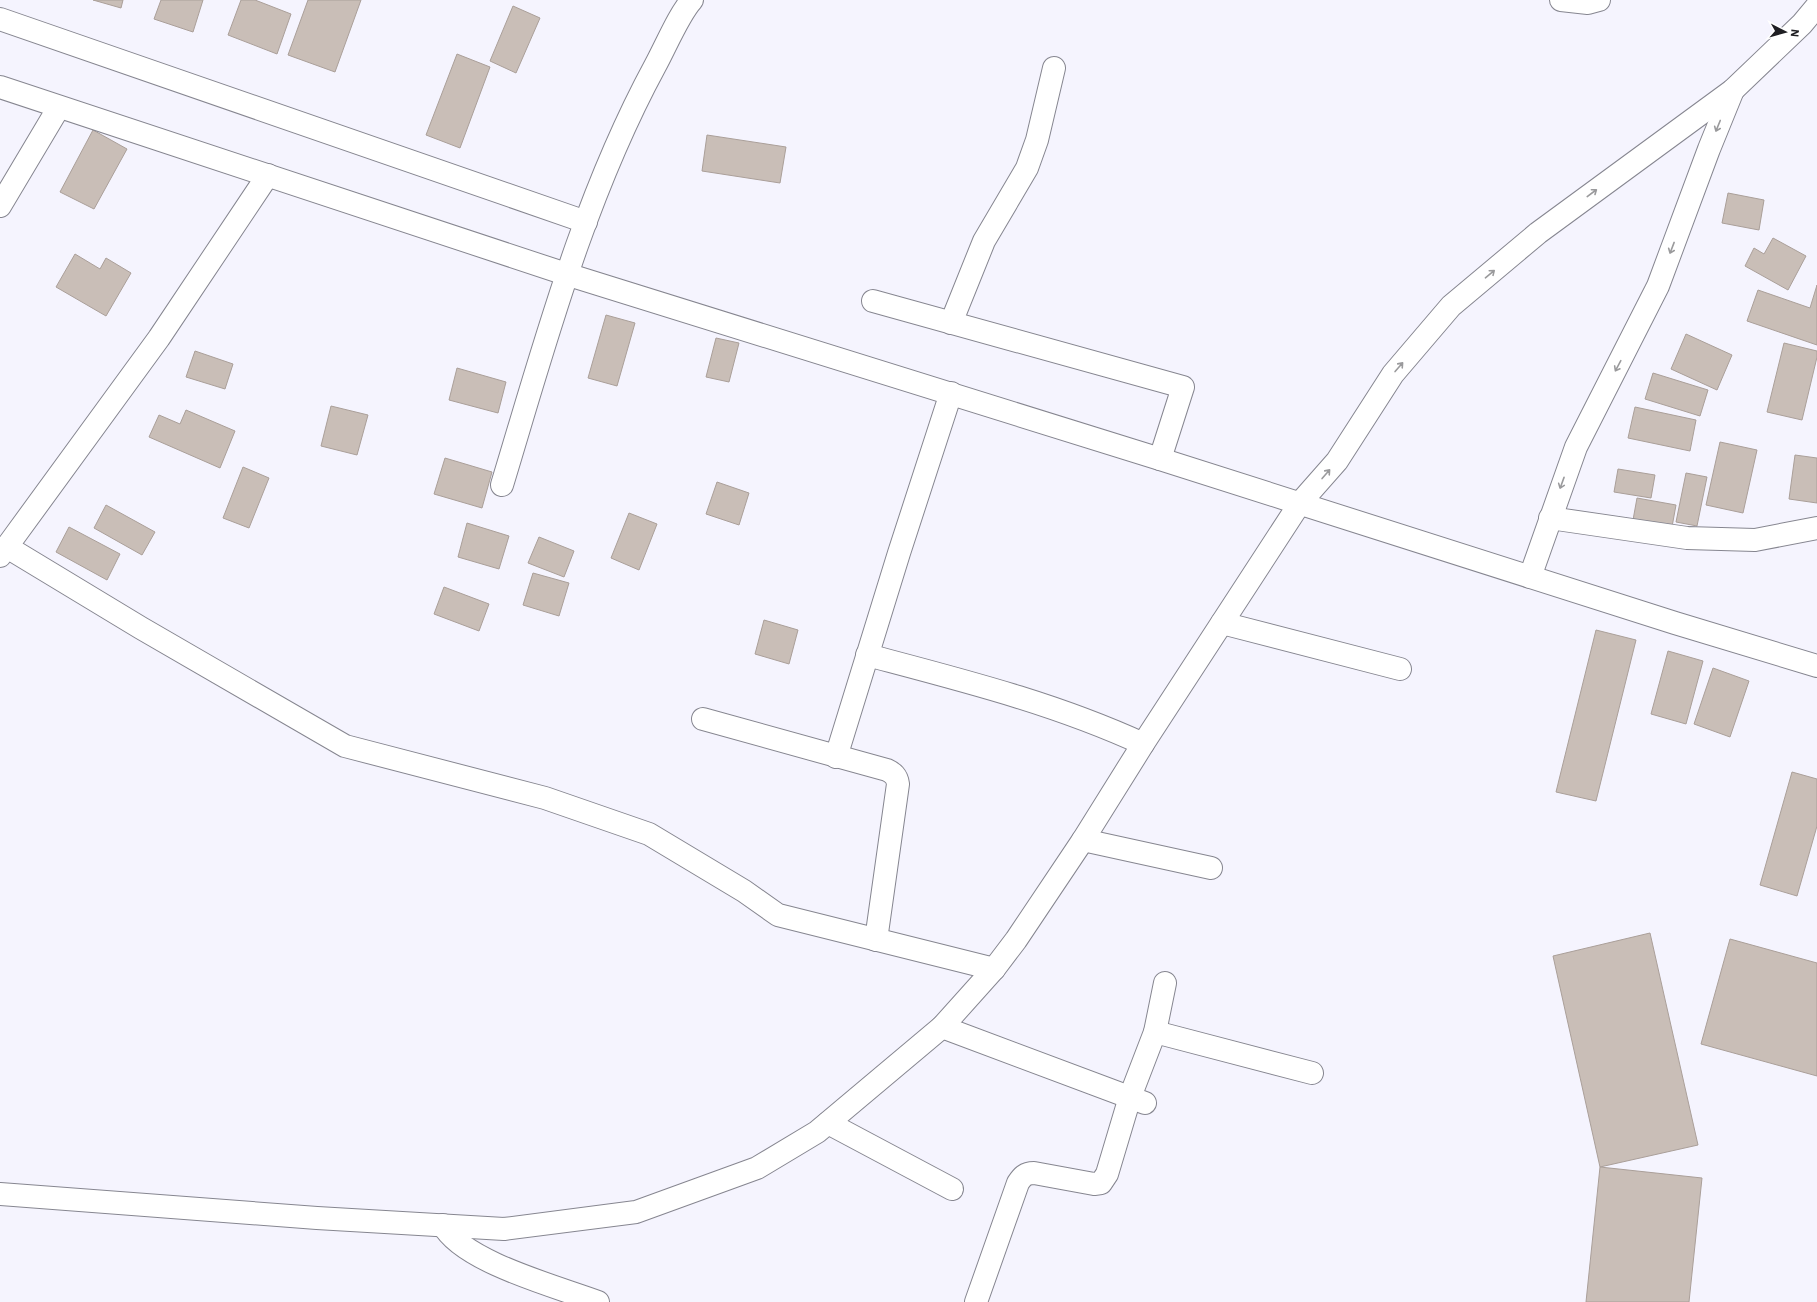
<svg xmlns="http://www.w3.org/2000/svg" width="1817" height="1302" font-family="'IBM Plex Sans',sans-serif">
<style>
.building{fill:#c9beb7;stroke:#aa9f99}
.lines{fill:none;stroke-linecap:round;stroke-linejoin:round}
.street-casing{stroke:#868690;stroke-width:24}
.secondary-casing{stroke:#868690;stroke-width:24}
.street{stroke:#fff;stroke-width:22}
.secondary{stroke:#fff;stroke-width:22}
.oneway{stroke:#9a9a9c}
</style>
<rect width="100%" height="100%" fill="#f5f4fe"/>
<!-- building -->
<g class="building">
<path d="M93 0H123L121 8Z"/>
<path d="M161 0H203L193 32 154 19Z"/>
<path d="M241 0H255L291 14 277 54 228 35Z"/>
<path d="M308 0H361L335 72 288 55Z"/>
<path d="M513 6 540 18 516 73 490 61Z"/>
<path d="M457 54 490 67 460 148 426 135Z"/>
<path d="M93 130 127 149 94 209 60 192Z"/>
<path d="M707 135 786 147 780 183 702 171Z"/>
<path d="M1728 193 1764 200 1759 230 1722 223Z"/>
<path d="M1773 238 1806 256 1788 290 1745 266 1754 248 1764 254Z"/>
<path d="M75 254 100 269 106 258 131 273 106 316 56 287Z"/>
<path d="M1817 285V345L1747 321 1758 290 1810 308Z"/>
<path d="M606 315 635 323 617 386 588 378Z"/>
<path d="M1686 334 1732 355 1717 390 1671 369Z"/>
<path d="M716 338 739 343 729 382 706 377Z"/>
<path d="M1784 343 1817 351V357L1802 420 1767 412Z"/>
<path d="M195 351 233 364 225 389 186 377Z"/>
<path d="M457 368 506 382 498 413 449 400Z"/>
<path d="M1653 373 1708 390 1700 416 1645 399Z"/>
<path d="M331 406 368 415 357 455 321 446Z"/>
<path d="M1635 407 1696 420 1690 451 1628 438Z"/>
<path d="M186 410 235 431 220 468 149 437 159 415 180 424Z"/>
<path d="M1720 442 1757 450 1743 513 1706 505Z"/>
<path d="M1795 455 1817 458V503L1789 499Z"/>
<path d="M445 458 492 472 482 508 434 494Z"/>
<path d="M243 467 269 478 249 528 223 518Z"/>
<path d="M1618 469 1655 475 1651 498 1614 492Z"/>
<path d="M1686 473 1707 477 1697 526 1676 522Z"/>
<path d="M717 482 749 493 739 525 706 514Z"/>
<path d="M1637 498 1676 505 1672 527 1633 520Z"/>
<path d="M106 505 155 532 142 555 94 528Z"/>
<path d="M629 513 657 524 639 570 611 558Z"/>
<path d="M467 523 509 536 499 569 458 557Z"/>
<path d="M69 527 120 554 107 580 56 552Z"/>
<path d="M539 537 574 551 564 577 528 563Z"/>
<path d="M533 573 569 583 559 616 523 605Z"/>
<path d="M444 587 489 604 479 631 434 614Z"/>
<path d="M764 620 798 630 789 664 755 654Z"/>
<path d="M1596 630 1636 640 1596 801 1556 792Z"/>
<path d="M1668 651 1703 661 1686 724 1651 714Z"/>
<path d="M1713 668 1749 681 1730 737 1694 724Z"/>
<path d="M1792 772 1817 779V826L1797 896 1760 885Z"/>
<path d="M1650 933 1698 1145 1600 1167 1553 956Z"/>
<path d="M1730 939 1817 963V1076L1701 1044Z"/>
<path d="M1600 1167 1702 1178 1689 1302H1586Z"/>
</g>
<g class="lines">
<!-- street casing -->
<g class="street-casing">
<g id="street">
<path d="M1561 0 1588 3 1599 0"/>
<path d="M0 19 586 222"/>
<path d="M0 206 59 107"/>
<path d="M873 301 1183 387 1160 459"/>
<path d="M951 323 984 241 1027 168 1037 140 1054 68"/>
<path d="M502 485C545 343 584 197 655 66 665 48 679 14 692 0"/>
<path d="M1550 518 1687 538 1755 540 1817 528"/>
<path d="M7 547 141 628 345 746 545 798 649 834 744 891 778 915 994 969"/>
<path d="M1530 577 1576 447 1658 286 1709 149 1733 90"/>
<path d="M1222 623 1400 669"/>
<path d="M867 655C961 680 1054 703 1143 744"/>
<path d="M703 719 887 770C893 773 897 776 898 784L876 940"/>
<path d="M836 757 899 553 951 393"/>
<path d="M1083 840 1211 868"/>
<path d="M942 1027 1145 1103"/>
<path d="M1155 1032 1312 1073"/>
<path d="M828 1123 952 1189"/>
<path d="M0 1194 317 1218 504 1229 636 1212 757 1168 817 1132 942 1027 994 969 1016 940 1083 840 1143 744 1300 503 1337 461 1393 374 1451 306 1538 233 1733 90 1802 24 1817 6"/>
<path d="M443 1225C463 1262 558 1287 598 1302"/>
<path d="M976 1302 1018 1183C1022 1177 1025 1173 1034 1173L1094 1184 1101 1183 1107 1174 1130 1097 1155 1032 1165 983"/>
</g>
</g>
<!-- secondary casing -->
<g class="secondary-casing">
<g id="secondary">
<path d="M0 87 566 274 1160 459 1675 623 1817 666"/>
<path d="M0 556 159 338 268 175"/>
</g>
</g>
<!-- street -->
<use href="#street" class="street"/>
<!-- secondary -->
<use href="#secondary" class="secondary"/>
</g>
<!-- one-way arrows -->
<defs><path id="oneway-shaft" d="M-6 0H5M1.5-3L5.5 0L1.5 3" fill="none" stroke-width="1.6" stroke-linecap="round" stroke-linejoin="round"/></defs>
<g class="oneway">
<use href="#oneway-shaft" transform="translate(1718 126) rotate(112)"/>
<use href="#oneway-shaft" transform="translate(1592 193) rotate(-37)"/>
<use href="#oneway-shaft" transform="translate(1672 248) rotate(111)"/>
<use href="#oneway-shaft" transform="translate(1490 274) rotate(-40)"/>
<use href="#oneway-shaft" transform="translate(1618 366) rotate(118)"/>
<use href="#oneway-shaft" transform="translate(1399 367) rotate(-49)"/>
<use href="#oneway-shaft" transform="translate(1326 474) rotate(-49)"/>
<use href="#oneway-shaft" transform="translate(1562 483) rotate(110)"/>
</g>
<!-- north arrow -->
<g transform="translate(1785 32) rotate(96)" stroke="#ffffff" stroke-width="3" paint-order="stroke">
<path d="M0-3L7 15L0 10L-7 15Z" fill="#1e1e22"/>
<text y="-6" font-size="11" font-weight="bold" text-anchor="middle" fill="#1e1e22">N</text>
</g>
</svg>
